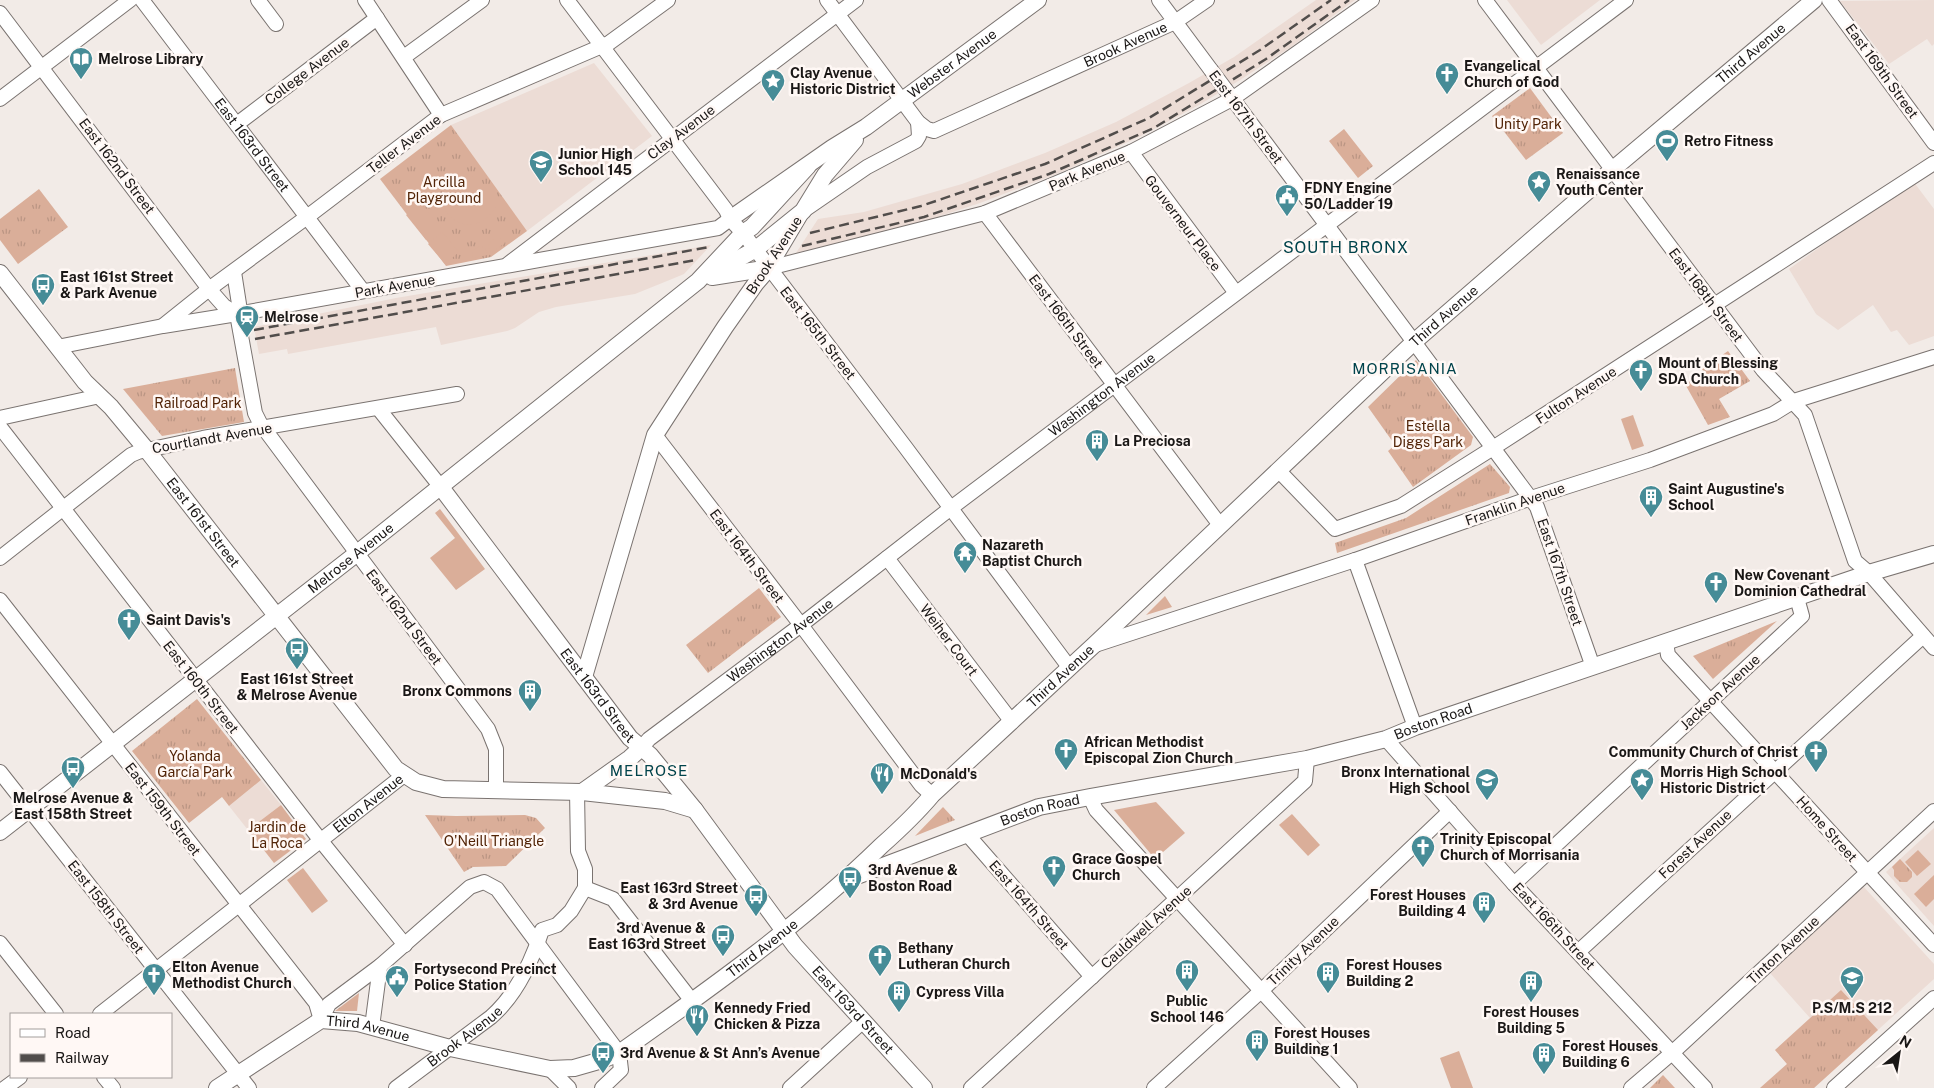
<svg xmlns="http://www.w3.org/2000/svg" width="1934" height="1088" font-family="'Public Sans',sans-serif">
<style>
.built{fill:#ecdcd5}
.grass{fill:url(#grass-tufts)}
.garden{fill:#daae99}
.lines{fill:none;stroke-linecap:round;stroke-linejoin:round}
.minor-casing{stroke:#7a7370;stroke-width:16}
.major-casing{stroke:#7a7370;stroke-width:18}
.minor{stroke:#fff;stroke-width:14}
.major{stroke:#fff;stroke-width:16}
.rail{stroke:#514d4b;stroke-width:2.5;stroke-dasharray:10 5;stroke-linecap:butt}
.minor-bridge-casing{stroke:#7a7370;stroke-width:16;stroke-linecap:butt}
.minor-bridge{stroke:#fff;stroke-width:14}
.labels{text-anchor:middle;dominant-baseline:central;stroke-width:5;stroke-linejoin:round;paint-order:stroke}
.street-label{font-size:14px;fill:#1a1716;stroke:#fff8f5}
.poi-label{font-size:14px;font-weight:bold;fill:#1a1716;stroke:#fff8f5;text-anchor:start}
.park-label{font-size:14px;fill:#522407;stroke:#fff8f5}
.neighbourhood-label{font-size:15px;letter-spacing:1px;fill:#01434b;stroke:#fff8f5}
.quarter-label{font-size:16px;letter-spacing:1px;fill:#01434b;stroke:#fff8f5}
</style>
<defs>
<pattern id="grass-tufts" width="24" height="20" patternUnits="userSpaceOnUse" patternTransform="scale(1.25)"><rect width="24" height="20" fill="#daae99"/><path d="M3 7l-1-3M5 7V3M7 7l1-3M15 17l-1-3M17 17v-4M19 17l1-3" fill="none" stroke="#ba9583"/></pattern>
</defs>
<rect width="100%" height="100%" fill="#f2ebe7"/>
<!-- built -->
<g class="built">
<path d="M1316 0H1355L1291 47 1240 80 1199 105 1141 136 1059 173 980 203 925 221 796 253 818 219 864 212 962 184 1045 153 1116 122 1189 83 1234 57Z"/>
<path d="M1507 0H1600L1541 45Z"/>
<path d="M1934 0V44L1932 46 1927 39 1889 64 1840 1Z"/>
<path d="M594 63 652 136 527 231 451 125Z"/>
<path d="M1913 181 1934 209V336L1909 345 1897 330 1891 332 1873 305 1838 330 1816 314 1789 269Z"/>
<path d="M711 245 684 274 672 279 635 294 556 307 539 312 515 328 507 331 441 345 436 327 288 354 287 349 259 354 254 327 396 298Z"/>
<path d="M261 780 281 805 248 830 229 806Z"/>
<path d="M1934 828V926L1886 872Z"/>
<path d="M1863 886 1934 964V979L1814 1088H1760L1787 1064 1775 1050 1810 1018 1770 973Z"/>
</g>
<!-- grass -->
<g class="grass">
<path d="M1530 88 1563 133 1526 160 1492 116Z"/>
<path d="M451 125 527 231 491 257 446 266 380 179Z"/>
<path d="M1344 129 1373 166 1358 178 1329 141Z"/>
<path d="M39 189 68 227 18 264 0 240V219Z"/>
<path d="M1728 351 1750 381 1719 399 1730 417 1708 425 1685 384 1703 371 1702 369Z"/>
<path d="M1416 360 1473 437 1471 445 1413 487 1388 451 1395 445 1368 407Z"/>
<path d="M235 368 244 422 162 436 123 389Z"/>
<path d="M1490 464 1510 487 1509 493 1337 553 1335 543 1406 518Z"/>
<path d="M759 588 781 617 708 673 686 645Z"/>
<path d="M1165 596 1172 607 1146 615Z"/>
<path d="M1777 621 1713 679 1693 656Z"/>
<path d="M197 699 261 780 229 806 222 797 189 823 132 751Z"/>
<path d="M943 807 955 820 915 836Z"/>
<path d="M425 815 456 816 525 815 536 818 545 828 506 866 473 867 464 872Z"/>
<path d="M1900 859 1912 872V877L1907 882H1900L1894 876V870L1892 867Z"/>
<path d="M1841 990 1878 1030 1814 1088H1760L1787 1064 1775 1050Z"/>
<path d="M359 993 357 1011H335Z"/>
<path d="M1663 1075 1675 1088H1650Z"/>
</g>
<!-- garden -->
<g class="garden">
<path d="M472 176 496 207C479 234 449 229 440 199Z"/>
<path d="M421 203 441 228 426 240 406 215Z"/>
<path d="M442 232 459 252 445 264 428 244Z"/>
<path d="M496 238 501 239 505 243 491 253 488 246 491 241Z"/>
<path d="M480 246 485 248 488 255 472 258 473 250Z"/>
<path d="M1633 415 1644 446 1632 450 1621 419Z"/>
<path d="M440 509 485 569 456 590 430 558 455 538 435 513Z"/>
<path d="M1156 802 1185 833 1155 859 1114 810Z"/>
<path d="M281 805 306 839 274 863 248 830Z"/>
<path d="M1292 814 1320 845 1308 856 1279 825Z"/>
<path d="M1918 850 1931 864 1917 876 1905 862Z"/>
<path d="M303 868 328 901 312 913 287 880Z"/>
<path d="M1934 875V899L1926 907 1914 894Z"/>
<path d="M1459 1051 1473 1088H1451L1440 1058Z"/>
</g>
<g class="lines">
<!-- minor casing -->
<g class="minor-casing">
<g id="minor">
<path id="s1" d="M142 0 363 291"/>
<path d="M258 0 276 24"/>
<path d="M365 0 441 115"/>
<path d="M567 0 726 210 730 219 743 233 906 448 1069 667"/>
<path id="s2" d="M827 0 918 122 927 129 934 131 1175 22 1207 0"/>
<path d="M1159 0 1211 70"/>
<path d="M1485 0 1763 370 1805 415 1855 561 1869 573 1934 648"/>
<path d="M1829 0 1934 143"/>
<path d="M0 13 209 289 224 306 237 314"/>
<path d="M404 57 482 0"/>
<path d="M1226 90 1537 507 1593 667"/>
<path d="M0 99 130 0"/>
<path d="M237 124 377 18"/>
<path d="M1131 152 1236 293"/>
<path d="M985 213 1220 525"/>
<path d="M508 264 856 0"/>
<path d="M769 268 985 213 1131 152 1232 99 1372 0"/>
<path d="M769 268 803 211 867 167 916 141 919 136 918 122"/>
<path d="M234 272 239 304 237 314 255 413 260 423 488 729 496 749V791"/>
<path d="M164 325 209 289 307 217 441 115 609 43 668 0"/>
<path d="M57 347 163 326 237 314 718 228 730 219"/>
<path d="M378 408 440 486"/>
<path d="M0 418 100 396"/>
<path d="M0 427 321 841 405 945"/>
<path d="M655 435 801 625 921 785 932 795"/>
<path d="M1278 470 1335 529 1401 506 1493 448 1934 163"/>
<path d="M0 558 131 455 138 452 203 438 457 394"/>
<path d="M887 558 1012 722"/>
<path d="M1355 560 1415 727"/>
<path d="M0 600 316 1003 321 1020"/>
<path d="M1666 642 1668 655 1934 945"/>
<path d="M1095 645 1355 560 1531 498 1650 460 1773 414 1794 401 1934 357"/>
<path d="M1386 739 1514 884 1705 1088"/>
<path id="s3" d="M641 748 649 739 801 625 951 508 1626 0"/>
<path d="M0 772 249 1088"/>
<path d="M1090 797 1096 810 1350 1088"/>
<path d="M967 834 1092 977"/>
<path d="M1514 884 1802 616 1797 598"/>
<path d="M585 888 613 899 692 1001"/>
<path d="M0 943 56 1014"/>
<path d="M1578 952 1923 636"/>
<path id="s4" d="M100 1014 404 775"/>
<path d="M321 1020 329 1004 380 966 470 887 484 882 497 889 619 1053 621 1070 602 1088"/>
<path d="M372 1027 380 966"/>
<path d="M550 1069 569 1088"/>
<path d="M104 1077 113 1088"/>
<path d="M5 1088 20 1077"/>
<path id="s5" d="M396 1088 491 1017C516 995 532 961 542 930L557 925 571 911 585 888V869L578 851 577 791"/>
<path d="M790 1088 863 1021"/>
<path d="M971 1088 1305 781 1307 759"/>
<path d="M1154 1088 1261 991 1450 811"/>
<path d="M1631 1088 1672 1053 1934 811"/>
<path d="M1834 1088 1934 998"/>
</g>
</g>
<!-- major casing -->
<g class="major-casing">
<g id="major">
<path id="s6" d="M730 219 832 148 866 127 1038 0"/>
<path id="s7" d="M0 273 85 382 111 407 146 449 396 769 416 782 443 789 582 792 665 801 695 810"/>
<path d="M711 274 756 249 803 211 825 175 855 140"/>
<path d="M712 277 769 268"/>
<path id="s8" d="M440 486 630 738 650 755 695 810 795 946 924 1088"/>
<path d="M584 677 655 435 725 327 756 283 769 268"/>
<path d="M582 792 630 758 641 748"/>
<path id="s9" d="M0 832 356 554 698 281 743 233 752 227 808 166"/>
<path id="s10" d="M854 877 1039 807 1090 797 1307 759 1386 739 1415 727 1869 573 1934 554"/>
<path id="s11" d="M217 1088 321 1020 358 1023 450 1048 550 1069 574 1068 602 1060 619 1053C710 989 801 924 881 846 899 830 916 814 932 795L1094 645 1415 341 1612 170 1814 0"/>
</g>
</g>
<!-- minor -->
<use href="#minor" class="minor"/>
<!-- major -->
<use href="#major" class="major"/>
<!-- rail -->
<g class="rail">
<path d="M810 233 921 206 1045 164 1149 118 1260 50 1331 0"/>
<path d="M802 246 924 217 1049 174 1154 128 1266 59 1349 0"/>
<path d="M254 330 709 247"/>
<path d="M255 339 696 260"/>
</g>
<!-- minor-bridge casing -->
<g class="minor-bridge-casing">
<path id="minor-bridge" d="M1211 70 1226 90"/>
</g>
<!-- minor-bridge -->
<use href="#minor-bridge" class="minor-bridge"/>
</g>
<!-- icons -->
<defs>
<g id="library-pin" transform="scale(1.25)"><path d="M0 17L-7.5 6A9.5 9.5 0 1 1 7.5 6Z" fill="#468c97" stroke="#fff8f5"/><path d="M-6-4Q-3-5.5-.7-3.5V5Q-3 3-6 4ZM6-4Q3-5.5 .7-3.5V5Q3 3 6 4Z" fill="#fff"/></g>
<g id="church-pin" transform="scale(1.25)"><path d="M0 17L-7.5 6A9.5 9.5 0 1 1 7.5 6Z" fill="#468c97" stroke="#fff8f5"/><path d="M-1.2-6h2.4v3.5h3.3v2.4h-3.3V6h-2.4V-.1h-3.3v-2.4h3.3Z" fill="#fff"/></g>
<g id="sight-pin" transform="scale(1.25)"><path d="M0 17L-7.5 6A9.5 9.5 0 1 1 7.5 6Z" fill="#468c97" stroke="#fff8f5"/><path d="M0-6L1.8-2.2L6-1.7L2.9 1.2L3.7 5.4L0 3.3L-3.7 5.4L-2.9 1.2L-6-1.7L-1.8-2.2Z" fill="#fff"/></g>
<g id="stadium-pin" transform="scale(1.25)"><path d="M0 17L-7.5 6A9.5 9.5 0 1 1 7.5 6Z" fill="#468c97" stroke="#fff8f5"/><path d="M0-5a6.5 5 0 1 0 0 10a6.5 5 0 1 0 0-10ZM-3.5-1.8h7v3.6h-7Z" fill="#fff"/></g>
<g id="school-pin" transform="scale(1.25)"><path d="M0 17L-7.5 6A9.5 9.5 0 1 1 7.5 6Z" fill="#468c97" stroke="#fff8f5"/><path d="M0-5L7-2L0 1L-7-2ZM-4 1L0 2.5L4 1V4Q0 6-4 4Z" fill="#fff"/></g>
<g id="civic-pin" transform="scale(1.25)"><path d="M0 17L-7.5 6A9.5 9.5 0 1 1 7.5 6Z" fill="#468c97" stroke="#fff8f5"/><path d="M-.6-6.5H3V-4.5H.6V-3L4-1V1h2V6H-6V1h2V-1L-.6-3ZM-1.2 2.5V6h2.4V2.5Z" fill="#fff"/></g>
<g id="bus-pin" transform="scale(1.25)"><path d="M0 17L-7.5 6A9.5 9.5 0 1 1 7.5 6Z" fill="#468c97" stroke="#fff8f5"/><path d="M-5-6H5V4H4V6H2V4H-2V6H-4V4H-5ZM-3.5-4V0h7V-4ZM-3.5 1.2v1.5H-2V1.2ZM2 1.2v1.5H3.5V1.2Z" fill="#fff"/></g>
<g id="station-pin" transform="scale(1.25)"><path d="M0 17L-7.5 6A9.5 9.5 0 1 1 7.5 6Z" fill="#468c97" stroke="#fff8f5"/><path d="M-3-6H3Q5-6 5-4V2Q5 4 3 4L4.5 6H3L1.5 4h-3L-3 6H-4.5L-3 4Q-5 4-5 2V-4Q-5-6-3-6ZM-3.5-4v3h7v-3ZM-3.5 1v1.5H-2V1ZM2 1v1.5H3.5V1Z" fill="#fff"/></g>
<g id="building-pin" transform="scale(1.25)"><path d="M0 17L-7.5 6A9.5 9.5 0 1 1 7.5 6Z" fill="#468c97" stroke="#fff8f5"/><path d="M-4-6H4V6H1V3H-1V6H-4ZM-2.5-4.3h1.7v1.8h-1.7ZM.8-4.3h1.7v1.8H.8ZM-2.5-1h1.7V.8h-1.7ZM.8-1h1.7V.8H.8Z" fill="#fff"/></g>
<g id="temple-pin" transform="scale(1.25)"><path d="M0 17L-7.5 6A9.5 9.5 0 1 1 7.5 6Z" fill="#468c97" stroke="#fff8f5"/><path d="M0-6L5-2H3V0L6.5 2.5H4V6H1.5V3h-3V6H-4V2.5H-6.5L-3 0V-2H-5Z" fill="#fff"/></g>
<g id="restaurant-pin" transform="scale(1.25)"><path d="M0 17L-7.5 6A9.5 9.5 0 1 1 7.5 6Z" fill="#468c97" stroke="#fff8f5"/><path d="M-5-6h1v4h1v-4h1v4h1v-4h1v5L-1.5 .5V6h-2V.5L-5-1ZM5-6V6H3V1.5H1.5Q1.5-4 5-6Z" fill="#fff"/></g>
</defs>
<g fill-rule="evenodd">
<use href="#library-pin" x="81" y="59"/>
<use href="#church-pin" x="1447" y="74"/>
<use href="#sight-pin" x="773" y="81"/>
<use href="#stadium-pin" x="1667" y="141"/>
<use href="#school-pin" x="541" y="162"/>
<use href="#sight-pin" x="1539" y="182"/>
<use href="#civic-pin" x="1287" y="196"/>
<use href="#bus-pin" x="43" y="285"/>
<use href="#station-pin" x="247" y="317"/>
<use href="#church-pin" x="1641" y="371"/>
<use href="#building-pin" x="1097" y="441"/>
<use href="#building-pin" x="1651" y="497"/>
<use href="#temple-pin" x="965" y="553"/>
<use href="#church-pin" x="1716" y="583"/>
<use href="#church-pin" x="129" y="620"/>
<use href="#bus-pin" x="297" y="649"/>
<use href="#building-pin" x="530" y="691"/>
<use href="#church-pin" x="1066" y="750"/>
<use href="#church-pin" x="1816" y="752"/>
<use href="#bus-pin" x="73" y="768"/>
<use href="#restaurant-pin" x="882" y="774"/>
<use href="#school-pin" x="1487" y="780"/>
<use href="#sight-pin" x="1642" y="780"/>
<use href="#church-pin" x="1423" y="847"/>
<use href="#church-pin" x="1054" y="867"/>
<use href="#bus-pin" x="850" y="878"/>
<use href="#bus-pin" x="756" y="896"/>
<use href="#building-pin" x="1484" y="903"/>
<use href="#bus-pin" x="723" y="936"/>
<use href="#church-pin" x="880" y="956"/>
<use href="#building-pin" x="1187" y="971"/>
<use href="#building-pin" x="1328" y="973"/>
<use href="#church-pin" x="154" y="975"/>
<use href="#civic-pin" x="397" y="977"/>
<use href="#school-pin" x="1852" y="978"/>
<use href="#building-pin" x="1531" y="982"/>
<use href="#building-pin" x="899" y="992"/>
<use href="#restaurant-pin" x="697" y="1016"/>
<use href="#building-pin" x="1257" y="1041"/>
<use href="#bus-pin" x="603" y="1053"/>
<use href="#building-pin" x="1544" y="1054"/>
</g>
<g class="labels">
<!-- street labels -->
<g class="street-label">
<text stroke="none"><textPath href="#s2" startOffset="381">Brook Avenue</textPath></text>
<text stroke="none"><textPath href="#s11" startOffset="1942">Third Avenue</textPath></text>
<text stroke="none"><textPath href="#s6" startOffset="271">Webster Avenue</textPath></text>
<text transform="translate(307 71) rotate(-37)">College Avenue</text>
<text transform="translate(1882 71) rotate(54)">East 169th Street</text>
<text transform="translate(1246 117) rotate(53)">East 167th Street</text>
<text transform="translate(681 132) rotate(-37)">Clay Avenue</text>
<text transform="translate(404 144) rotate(-37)">Teller Avenue</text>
<text stroke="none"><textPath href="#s1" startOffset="182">East 163rd Street</textPath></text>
<text transform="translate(117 166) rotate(53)">East 162nd Street</text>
<text transform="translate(1087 171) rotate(-23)">Park Avenue</text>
<text transform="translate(1183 223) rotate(53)">Gouverneur Place</text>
<text transform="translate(774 255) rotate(-57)">Brook Avenue</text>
<text transform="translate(395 286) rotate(-10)">Park Avenue</text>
<text transform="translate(1706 295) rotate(53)">East 168th Street</text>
<text stroke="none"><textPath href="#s11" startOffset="1538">Third Avenue</textPath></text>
<text transform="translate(1066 321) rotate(53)">East 166th Street</text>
<text transform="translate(818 333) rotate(52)">East 165th Street</text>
<text stroke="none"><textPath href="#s3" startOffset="581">Washington Avenue</textPath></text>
<text transform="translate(1576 395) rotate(-33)">Fulton Avenue</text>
<text transform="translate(212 438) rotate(-10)">Courtlandt Avenue</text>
<text transform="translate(1515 504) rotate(-19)">Franklin Avenue</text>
<text stroke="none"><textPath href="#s7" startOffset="322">East 161st Street</textPath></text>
<text transform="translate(747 556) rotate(53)">East 164th Street</text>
<text stroke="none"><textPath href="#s9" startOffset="445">Melrose Avenue</textPath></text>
<text transform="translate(1560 572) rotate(71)">East 167th Street</text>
<text transform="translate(404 617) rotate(53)">East 162nd Street</text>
<text stroke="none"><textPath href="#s3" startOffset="176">Washington Avenue</textPath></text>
<text transform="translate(949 640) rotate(53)">Weiher Court</text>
<text stroke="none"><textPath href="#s11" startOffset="1012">Third Avenue</textPath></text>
<text transform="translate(201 687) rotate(52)">East 160th Street</text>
<text transform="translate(1720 692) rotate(-43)">Jackson Avenue</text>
<text stroke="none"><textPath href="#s8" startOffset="262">East 163rd Street</textPath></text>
<text stroke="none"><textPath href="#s10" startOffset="602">Boston Road</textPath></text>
<text stroke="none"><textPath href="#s4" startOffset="341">Elton Avenue</textPath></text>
<text transform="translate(163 809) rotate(52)">East 159th Street</text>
<text stroke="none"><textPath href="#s10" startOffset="198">Boston Road</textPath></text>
<text transform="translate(1827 829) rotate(48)">Home Street</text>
<text transform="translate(1695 844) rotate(-43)">Forest Avenue</text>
<text transform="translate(1029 905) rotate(49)">East 164th Street</text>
<text transform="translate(106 907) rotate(52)">East 158th Street</text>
<text transform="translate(1554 926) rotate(47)">East 166th Street</text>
<text transform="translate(1146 927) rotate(-42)">Cauldwell Avenue</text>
<text stroke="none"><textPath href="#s11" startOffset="608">Third Avenue</textPath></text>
<text transform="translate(1783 950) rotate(-43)">Tinton Avenue</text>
<text transform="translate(1303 951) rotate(-44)">Trinity Avenue</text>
<text stroke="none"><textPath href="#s8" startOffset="668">East 163rd Street</textPath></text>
<text stroke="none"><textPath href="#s11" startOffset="172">Third Avenue</textPath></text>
<text stroke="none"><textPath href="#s5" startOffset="86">Brook Avenue</textPath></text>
</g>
<!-- poi labels -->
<g class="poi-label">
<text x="98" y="59">Melrose Library</text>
<text x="1464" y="66">Evangelical<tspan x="1464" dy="16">Church of God</tspan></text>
<text x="790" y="73">Clay Avenue<tspan x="790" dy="16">Historic District</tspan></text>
<text x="1684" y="141">Retro Fitness</text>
<text x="558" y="154">Junior High<tspan x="558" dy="16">School 145</tspan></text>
<text x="1556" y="174">Renaissance<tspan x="1556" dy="16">Youth Center</tspan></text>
<text x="1304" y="188">FDNY Engine<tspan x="1304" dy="16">50/Ladder 19</tspan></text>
<text x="60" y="277">East 161st Street<tspan x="60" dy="16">&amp; Park Avenue</tspan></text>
<text x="264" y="317">Melrose</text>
<text x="1658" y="363">Mount of Blessing<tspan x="1658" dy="16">SDA Church</tspan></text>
<text x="1114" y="441">La Preciosa</text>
<text x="1668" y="489">Saint Augustine's<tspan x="1668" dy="16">School</tspan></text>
<text x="982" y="545">Nazareth<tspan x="982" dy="16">Baptist Church</tspan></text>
<text x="1734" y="575">New Covenant<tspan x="1734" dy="16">Dominion Cathedral</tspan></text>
<text x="146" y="620">Saint Davis's</text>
<text x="297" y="679" text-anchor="middle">East 161st Street<tspan x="297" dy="16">&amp; Melrose Avenue</tspan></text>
<text x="512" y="691" text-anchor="end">Bronx Commons</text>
<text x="1084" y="742">African Methodist<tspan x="1084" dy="16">Episcopal Zion Church</tspan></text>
<text x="1798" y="752" text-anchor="end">Community Church of Christ</text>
<text x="1470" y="772" text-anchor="end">Bronx International<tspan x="1470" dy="16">High School</tspan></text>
<text x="1660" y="772">Morris High School<tspan x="1660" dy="16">Historic District</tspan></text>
<text x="900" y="774">McDonald's</text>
<text x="73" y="798" text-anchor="middle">Melrose Avenue &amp;<tspan x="73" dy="16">East 158th Street</tspan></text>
<text x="1440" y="839">Trinity Episcopal<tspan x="1440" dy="16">Church of Morrisania</tspan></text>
<text x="1072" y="859">Grace Gospel<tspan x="1072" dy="16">Church</tspan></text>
<text x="868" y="870">3rd Avenue &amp;<tspan x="868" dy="16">Boston Road</tspan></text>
<text x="738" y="888" text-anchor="end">East 163rd Street<tspan x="738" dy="16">&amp; 3rd Avenue</tspan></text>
<text x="1466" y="895" text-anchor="end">Forest Houses<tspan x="1466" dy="16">Building 4</tspan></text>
<text x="706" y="928" text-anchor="end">3rd Avenue &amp;<tspan x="706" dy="16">East 163rd Street</tspan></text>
<text x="898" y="948">Bethany<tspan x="898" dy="16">Lutheran Church</tspan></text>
<text x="1346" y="965">Forest Houses<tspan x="1346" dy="16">Building 2</tspan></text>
<text x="172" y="967">Elton Avenue<tspan x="172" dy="16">Methodist Church</tspan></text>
<text x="414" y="969">Fortysecond Precinct<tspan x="414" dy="16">Police Station</tspan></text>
<text x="916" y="992">Cypress Villa</text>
<text x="1187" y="1001" text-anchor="middle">Public<tspan x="1187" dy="16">School 146</tspan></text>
<text x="714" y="1008">Kennedy Fried<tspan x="714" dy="16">Chicken &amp; Pizza</tspan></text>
<text x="1852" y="1008" text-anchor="middle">P.S/M.S 212</text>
<text x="1531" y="1012" text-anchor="middle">Forest Houses<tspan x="1531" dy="16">Building 5</tspan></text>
<text x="1274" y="1033">Forest Houses<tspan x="1274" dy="16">Building 1</tspan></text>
<text x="1562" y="1046">Forest Houses<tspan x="1562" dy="16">Building 6</tspan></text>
<text x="620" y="1053">3rd Avenue &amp; St Ann’s Avenue</text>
</g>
<!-- park labels -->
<g class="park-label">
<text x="1528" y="124">Unity Park</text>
<text x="444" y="182">Arcilla<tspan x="444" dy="16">Playground</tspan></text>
<text x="198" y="403">Railroad Park</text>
<text x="1428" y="426">Estella<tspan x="1428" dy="16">Diggs Park</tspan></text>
<text x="195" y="756">Yolanda<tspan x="195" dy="16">García Park</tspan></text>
<text x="277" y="827">Jardin de<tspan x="277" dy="16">La Roca</tspan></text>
<text x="494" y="841">O'Neill Triangle</text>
</g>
<!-- neighbourhood labels -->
<g class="neighbourhood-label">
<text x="1405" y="368">MORRISANIA</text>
<text x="649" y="770">MELROSE</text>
</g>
<!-- quarter labels -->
<g class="quarter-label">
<text x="1346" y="247">SOUTH BRONX</text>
</g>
</g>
<!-- legend -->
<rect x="10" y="1013" width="162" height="65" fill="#fff8f5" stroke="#a39e9c"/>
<rect x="20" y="1029" width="25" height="8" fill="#ffffff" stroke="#a39e9c"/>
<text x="55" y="1038" font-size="15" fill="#1a1716">Road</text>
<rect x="20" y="1054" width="25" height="8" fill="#514d4b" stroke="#a39e9c"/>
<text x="55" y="1063" font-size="15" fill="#1a1716">Railway</text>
<!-- north arrow -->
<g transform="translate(1899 1053) rotate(30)" stroke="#fff8f5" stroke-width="4" paint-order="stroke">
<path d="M0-4L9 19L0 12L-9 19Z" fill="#1a1716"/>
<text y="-8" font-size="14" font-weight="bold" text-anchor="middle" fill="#1a1716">N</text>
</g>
</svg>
